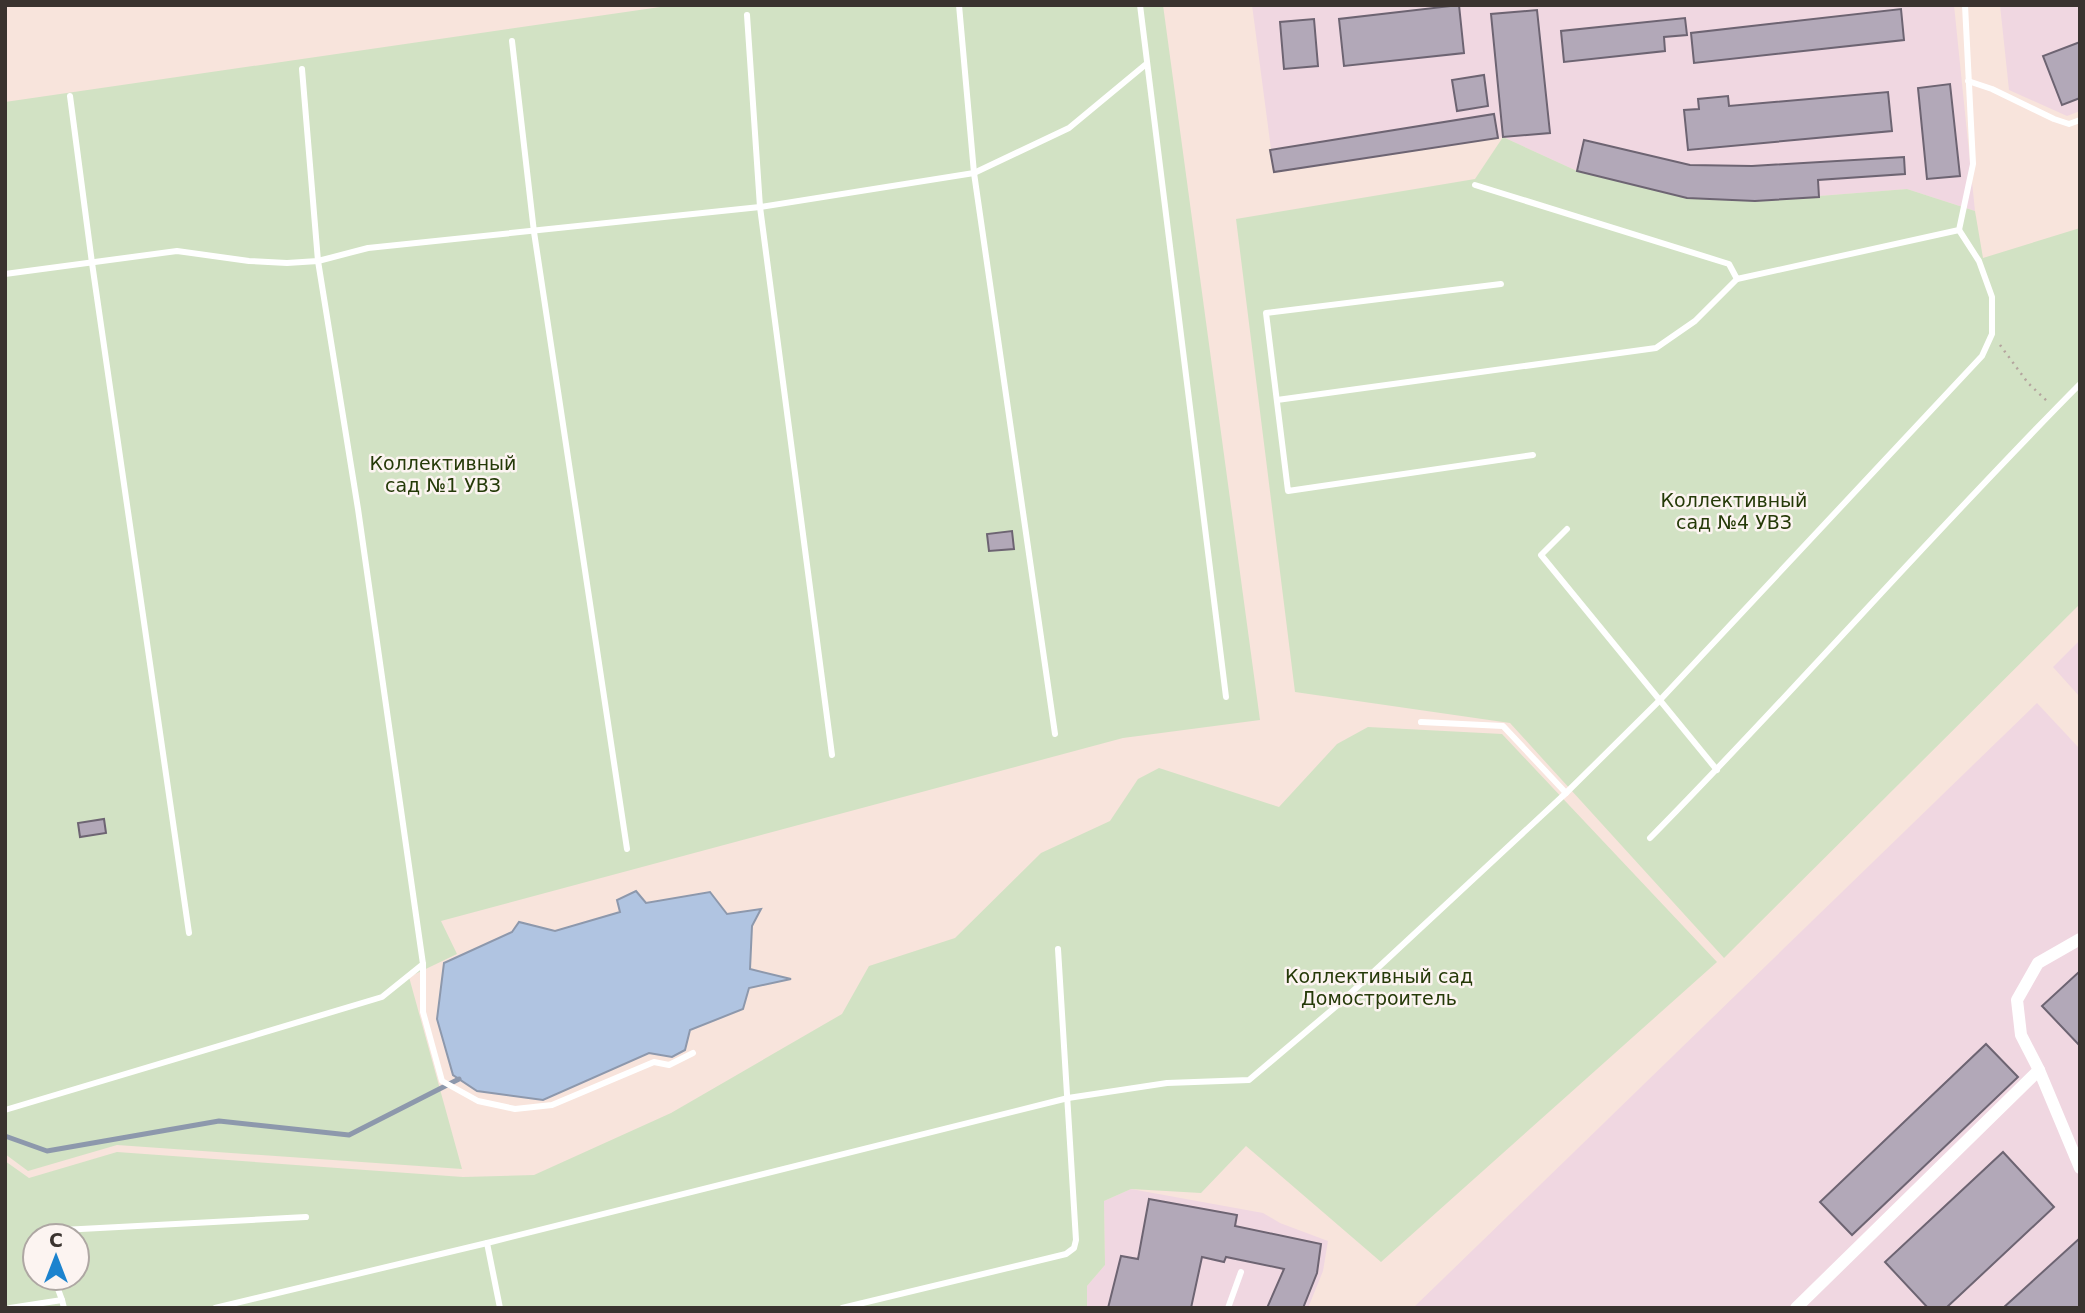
<svg xmlns="http://www.w3.org/2000/svg" width="2085" height="1313" font-family="'DejaVu Sans',sans-serif">
<style>
.industrial{fill:#f0d7e1}
.green{fill:#d2e2c4;fill-rule:evenodd}
.water{fill:#b0c4e1;stroke:#8d98ac;stroke-width:2}
.lines{fill:none;stroke-linecap:round;stroke-linejoin:round}
.stream{stroke:#8d98ac;stroke-width:5}
.building{fill:#b2a8b8;stroke:#6d6472;stroke-width:2}
.path{stroke:#b4a49e;stroke-width:2.5;stroke-dasharray:2 5;stroke-linecap:butt}
.lane{stroke:#fff;stroke-width:6}
.street{stroke:#fff;stroke-width:12}
.labels{text-anchor:middle;dominant-baseline:central;stroke-width:5;stroke-linejoin:round;paint-order:stroke}
.park-label{font-size:19px;fill:#253a08;stroke:#fcf4f1}
</style>
<rect width="100%" height="100%" fill="#f8e4dc"/>
<!-- industrial -->
<g class="industrial">
<path d="M1252 5H1954L1975 211 1907 189 1755 201 1687 198 1577 171 1503 137 1274 172Z"/>
<path d="M2000 5H2080V111L2067 116 2009 90Z"/>
<path d="M2080 640V697L2053 667Z"/>
<path d="M2037 703 2080 749V1308H1413Z"/>
<path d="M1131 1189 1263 1213 1280 1223 1328 1241 1323 1271 1308 1308H1087V1286L1105 1265 1104 1201Z"/>
</g>
<!-- green -->
<g class="green">
<path d="M674 5H1163L1260 720 1123 738 441 921 457 954 409 977 462 1169 117 1145 28 1171 5 1154V102Z"/>
<path d="M1503 137 1577 171 1687 198 1755 201 1907 189 1975 211 1983 258 2080 228V604L1724 958 1510 723 1295 692 1236 219 1475 179Z"/>
<path d="M1368 727 1502 734 1717 962 1381 1262 1246 1146 1201 1193 1131 1189 1104 1201 1105 1265 1087 1286V1308H5V1161L29 1178 117 1152 463 1177 534 1175 671 1113 842 1014 869 966 955 938 1041 853 1110 821 1138 779 1159 768 1279 807 1337 744ZM35 1236H77V1278H35Z"/>
</g>
<!-- water -->
<path class="water" d="M636 891 646 903 710 892 727 914 761 909 752 926 750 969 791 979 749 988 743 1009 690 1030 685 1050 672 1057 649 1053 543 1100 477 1091 453 1075 437 1019 444 963 512 932 519 922 555 931 620 912 617 900Z"/>
<g class="lines">
<!-- stream -->
<path class="stream" d="M5 1136 47 1151 219 1121 349 1135 459 1079"/>
</g>
<!-- building -->
<g class="building">
<path d="M1459 5 1464 53 1344 66 1339 19Z"/>
<path d="M1901 9 1904 40 1694 63 1691 33Z"/>
<path d="M1537 10 1550 133 1503 137 1491 14Z"/>
<path d="M1685 18 1687 35 1664 37 1665 51 1564 62 1561 31Z"/>
<path d="M1314 19 1318 66 1284 69 1280 22Z"/>
<path d="M2080 42V98L2062 105 2043 56Z"/>
<path d="M1484 75 1488 106 1457 111 1452 80Z"/>
<path d="M1950 84 1960 176 1927 179 1918 88Z"/>
<path d="M1888 92 1892 131 1688 150 1684 110 1699 109 1698 99 1728 96 1729 106Z"/>
<path d="M1494 114 1498 138 1274 172 1270 150Z"/>
<path d="M1584 140 1690 165 1752 166 1904 157 1905 174 1818 180 1819 197 1755 201 1687 198 1577 171Z"/>
<path d="M1012 531 1014 549 989 551 987 534Z"/>
<path d="M104 819 106 833 80 837 78 823Z"/>
<path d="M2080 971V1046L2042 1006Z"/>
<path d="M1986 1044 2018 1077 1852 1235 1820 1202Z"/>
<path d="M2003 1152 2054 1207 1946 1308H1928L1885 1262Z"/>
<path d="M1149 1199 1237 1215 1235 1226 1321 1244 1317 1273 1303 1308H1267L1284 1269 1226 1257 1224 1262 1202 1257 1191 1308H1108L1121 1256 1138 1259Z"/>
<path d="M2080 1238V1308H2003Z"/>
</g>
<g class="lines">
<!-- path -->
<path class="path" d="M2000 345 2028 383 2048 402"/>
<!-- lane -->
<g class="lane">
<path d="M959 5 974 173 1055 734"/>
<path d="M1140 5 1226 697"/>
<path d="M747 15 760 207 832 755"/>
<path d="M512 41 534 232 627 849"/>
<path d="M1968 81 1992 89 2054 119 2069 124 2080 120"/>
<path d="M70 96 92 263 189 933"/>
<path d="M1475 185 1729 264 1737 279 1959 230 1973 164 1965 5"/>
<path d="M5 274 177 251 249 261 287 263 318 261 368 248 760 207 974 173 1069 128 1145 65"/>
<path d="M1501 284 1266 313 1288 491 1533 455"/>
<path d="M1277 400 1656 348 1695 321 1737 279"/>
<path d="M1567 529 1541 555 1717 770"/>
<path d="M1421 722 1503 726 1566 793"/>
<path d="M1650 838C1796 690 1933 532 2080 384"/>
<path d="M423 964V1012L442 1081 478 1101 515 1109 552 1105 654 1062 669 1065 693 1053"/>
<path d="M5 1110 382 997 423 964 358 509 318 261 302 69"/>
<path d="M40 1236 43 1231 306 1217"/>
<path d="M487 1243 500 1308"/>
<path d="M54 1278 62 1300"/>
<path d="M10 1308 62 1300 64 1308"/>
<path d="M215 1308 487 1243 1068 1098 1167 1083 1249 1080 1340 1003 1566 793 1660 700 1982 356 1992 334V297L1979 261 1959 230"/>
<path d="M842 1308 1066 1254 1074 1248 1076 1240 1058 949"/>
<path d="M1228 1308 1241 1272"/>
</g>
<!-- street -->
<g class="street">
<path d="M2080 939 2038 963 2017 1000 2021 1035 2039 1070 2080 1168"/>
<path d="M1796 1308 2039 1070"/>
</g>
</g>
<g class="labels">
<!-- park labels -->
<g class="park-label">
<text x="443" y="463">Коллективный<tspan x="443" dy="22">сад №1 УВЗ</tspan></text>
<text x="1734" y="500">Коллективный<tspan x="1734" dy="22">сад №4 УВЗ</tspan></text>
<text x="1379" y="976">Коллективный сад<tspan x="1379" dy="22">Домостроитель</tspan></text>
</g>
</g>
<!-- border -->
<rect width="2085" height="1313" fill="none" stroke="#3a332f" stroke-width="14"/>
<!-- north arrow -->
<g transform="translate(56 1257)"><circle r="33" fill="#fcf4f1" stroke="#aea7a3" stroke-width="2"/>
<path d="M0-5L12 26L0 18L-12 26Z" fill="#1c83ce"/>
<text y="-10" font-size="19" font-weight="bold" text-anchor="middle" fill="#3a332f">С</text>
</g>
</svg>
